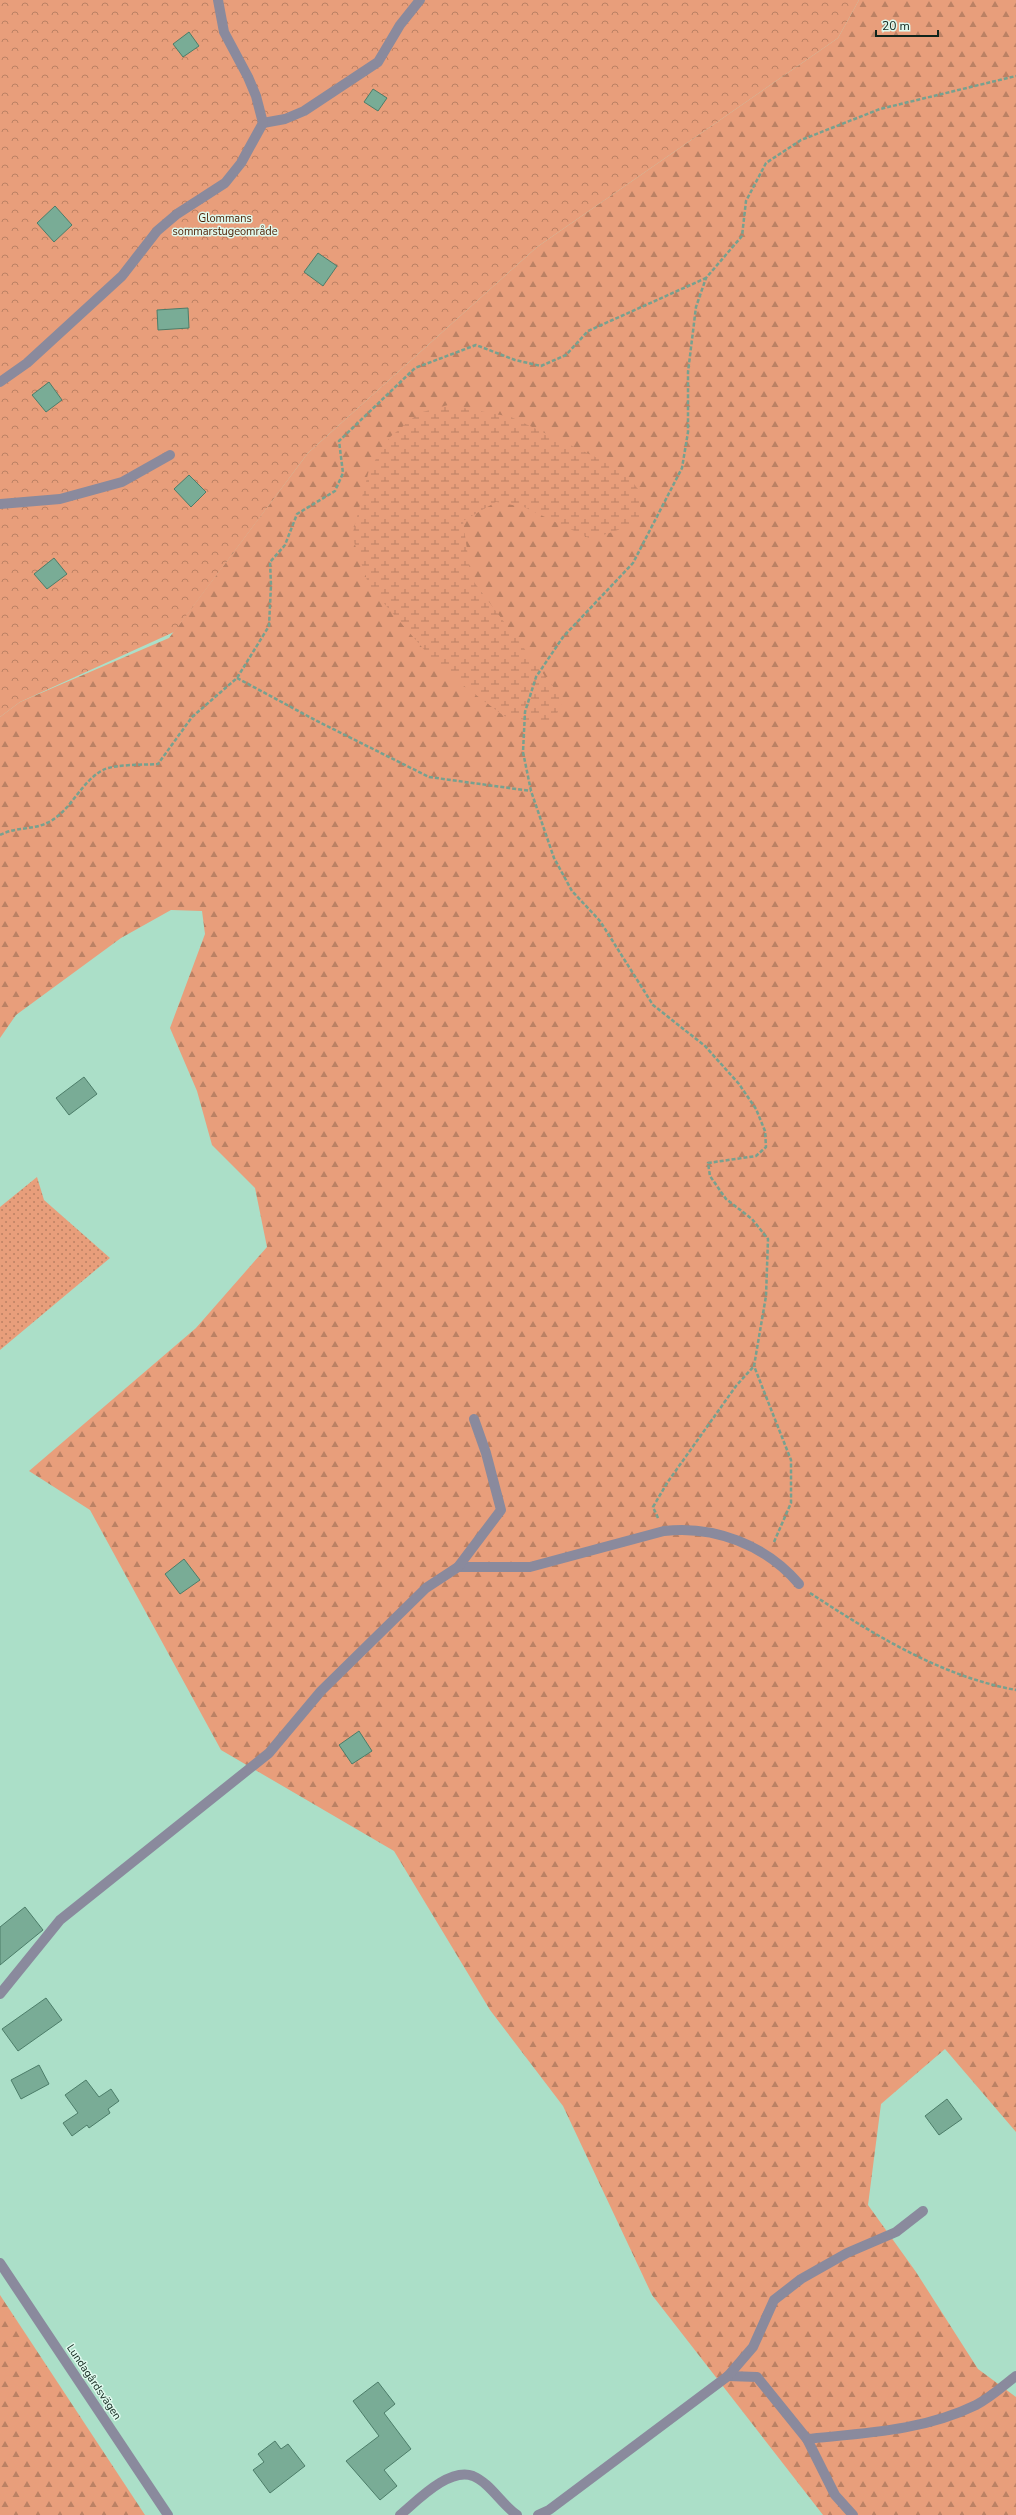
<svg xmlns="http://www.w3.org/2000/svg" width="1016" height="2515" font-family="'Nunito Sans',sans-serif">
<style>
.grass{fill:url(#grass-dots)}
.forest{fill:url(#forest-firs)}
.wetland{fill:url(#wetland-marsh)}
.park{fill:url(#park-crowns)}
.building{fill:#79ac96;stroke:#4c7d69}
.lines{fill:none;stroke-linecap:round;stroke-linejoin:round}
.path{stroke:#77a18f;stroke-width:2.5;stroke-dasharray:4 2;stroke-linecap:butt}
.lane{stroke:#8a8a9d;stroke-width:10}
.street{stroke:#8a8a9d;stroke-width:10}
.labels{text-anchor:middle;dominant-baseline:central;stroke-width:3;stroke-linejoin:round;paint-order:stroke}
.park-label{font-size:11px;fill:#4c1d02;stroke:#dff9ed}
.street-label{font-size:11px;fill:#10251c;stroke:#dff9ed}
</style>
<defs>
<pattern id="grass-dots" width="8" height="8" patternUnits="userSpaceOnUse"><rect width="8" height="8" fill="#e89e7b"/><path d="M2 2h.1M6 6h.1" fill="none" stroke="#bb8164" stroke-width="1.8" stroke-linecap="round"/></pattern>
<pattern id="forest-firs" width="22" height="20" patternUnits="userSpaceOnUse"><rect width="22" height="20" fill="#e89e7b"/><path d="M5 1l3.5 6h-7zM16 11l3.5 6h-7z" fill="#bb8164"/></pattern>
<pattern id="wetland-marsh" width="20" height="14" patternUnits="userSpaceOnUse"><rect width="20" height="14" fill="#e89e7b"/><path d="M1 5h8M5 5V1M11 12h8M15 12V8" fill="none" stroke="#bb8164"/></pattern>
<pattern id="park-crowns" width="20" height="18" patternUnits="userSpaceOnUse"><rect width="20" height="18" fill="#e89e7b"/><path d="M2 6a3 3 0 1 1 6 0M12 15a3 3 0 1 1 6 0" fill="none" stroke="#bb8164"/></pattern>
</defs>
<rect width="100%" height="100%" fill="#abdfc8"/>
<!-- grass -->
<path class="grass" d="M37 1177 44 1200 110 1258 0 1350V1207Z"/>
<!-- forest -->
<g class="forest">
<path d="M859 0H1016V2132L945 2049 881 2104 868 2205 916 2272 978 2369 1016 2397V2515H823L652 2295 563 2106 490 2010 394 1851 221 1750 90 1510 29 1471 196 1328 267 1247 255 1188 212 1145 197 1091 170 1028 205 934 202 911 171 910 121 938 16 1015 0 1038V717L20 702 169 638 308 453 537 247 838 38Z"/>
<path d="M0 2295 145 2515H0Z"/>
</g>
<!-- wetland -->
<path class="wetland" d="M448 405 511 417 623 470 638 489 642 522 591 539 524 507 496 502 463 521 471 578 563 700 552 725 504 716 440 668 369 586 352 536 369 470 390 437 419 413Z"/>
<!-- park -->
<path class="park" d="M0 0H859L838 38 537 247 308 453 174 632 20 702 0 717Z"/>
<!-- building -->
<g class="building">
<path d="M189 32 199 46 183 57 173 44Z"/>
<path d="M373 89 387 98 378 111 364 102Z"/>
<path d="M55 206 72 225 54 242 37 223Z"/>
<path d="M318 253 337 266 323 286 304 272Z"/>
<path d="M188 308 189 328 158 330 157 310Z"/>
<path d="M49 382 62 400 46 412 32 395Z"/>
<path d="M189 475 206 492 191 507 174 489Z"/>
<path d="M54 558 67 574 47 589 34 574Z"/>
<path d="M84 1077 97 1094 69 1115 56 1098Z"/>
<path d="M184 1559 200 1580 180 1594 165 1574Z"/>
<path d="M359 1731 372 1751 352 1764 339 1745Z"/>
<path d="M25 1907 43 1930 0 1965V1927Z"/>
<path d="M46 1998 62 2020 18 2051 2 2029Z"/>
<path d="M39 2065 49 2084 21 2099 11 2080Z"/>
<path d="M86 2080 99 2097 111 2089 119 2101 108 2109 110 2113 89 2128 87 2125 72 2136 63 2123 78 2113 65 2095Z"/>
<path d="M947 2099 962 2119 939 2135 925 2116Z"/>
<path d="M378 2382 395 2404 384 2413 411 2449 384 2470 397 2486 380 2500 346 2461 379 2436 353 2401Z"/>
<path d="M275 2441 281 2449 288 2444 305 2466 270 2493 253 2470 264 2462 258 2454Z"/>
</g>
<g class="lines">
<!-- path -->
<g class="path">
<path d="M237 678 315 720 429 777 531 791"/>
<path d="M0 835C15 827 32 830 47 823 71 812 80 782 103 770 114 764 145 765 158 764L192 717 237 678 269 626 271 585 270 562 285 545 297 514 335 491 343 473 339 441 415 368 476 345 515 360 541 366 566 355 588 331 706 278"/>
<path d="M658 1518 653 1507 667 1483 736 1386 754 1366"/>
<path d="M774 1542 791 1503V1460L754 1366 766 1296 768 1239 752 1219 726 1199 710 1176 708 1163 756 1156 766 1147 765 1131 756 1109 739 1084 705 1046 653 1005 600 921 572 891 554 858 531 791 523 752 525 712 536 677 563 637 633 563 682 468 688 432V372L696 307 706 278 742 236 746 201 766 163 801 140 880 109 1016 76"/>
<path d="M810 1593C873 1634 940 1676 1016 1690"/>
</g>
<!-- lane -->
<g class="lane">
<path d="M263 123 285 119 304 111 378 62 400 25 420 0"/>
<path d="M0 382 27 363 122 276 157 231 177 214 225 183 241 163 263 123 256 96 248 77 224 32 218 0"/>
<path d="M0 504 60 499 122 482 170 455"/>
<path d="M458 1567H530L664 1531C714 1525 766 1545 799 1584"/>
<path d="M0 1994 60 1920 269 1753 321 1691 426 1588 458 1567 501 1510 486 1453 474 1419"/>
<path d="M728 2376 757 2377 807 2439"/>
<path d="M400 2515C417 2501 449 2467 473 2476 490 2483 502 2505 517 2515"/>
<path d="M538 2515 549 2510 728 2376 753 2347 774 2300 801 2279 847 2253 896 2232 923 2211"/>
<path d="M853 2515 835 2495 807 2439C865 2433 923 2431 976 2405 990 2398 1003 2386 1016 2376"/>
</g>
<!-- street -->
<path class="street" d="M0 2263 168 2515"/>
</g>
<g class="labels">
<!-- park labels -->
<g class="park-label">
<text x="225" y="218">Glommans<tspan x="225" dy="13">sommarstugeområde</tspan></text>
</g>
<!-- street labels -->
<g class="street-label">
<text transform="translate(94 2382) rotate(56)">Lundagårdsvägen</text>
</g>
</g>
<!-- scale -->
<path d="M876 30v6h62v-6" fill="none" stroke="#10251c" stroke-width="2"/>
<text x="882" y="30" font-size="12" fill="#10251c" stroke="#dff9ed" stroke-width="3" paint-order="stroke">20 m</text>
</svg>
